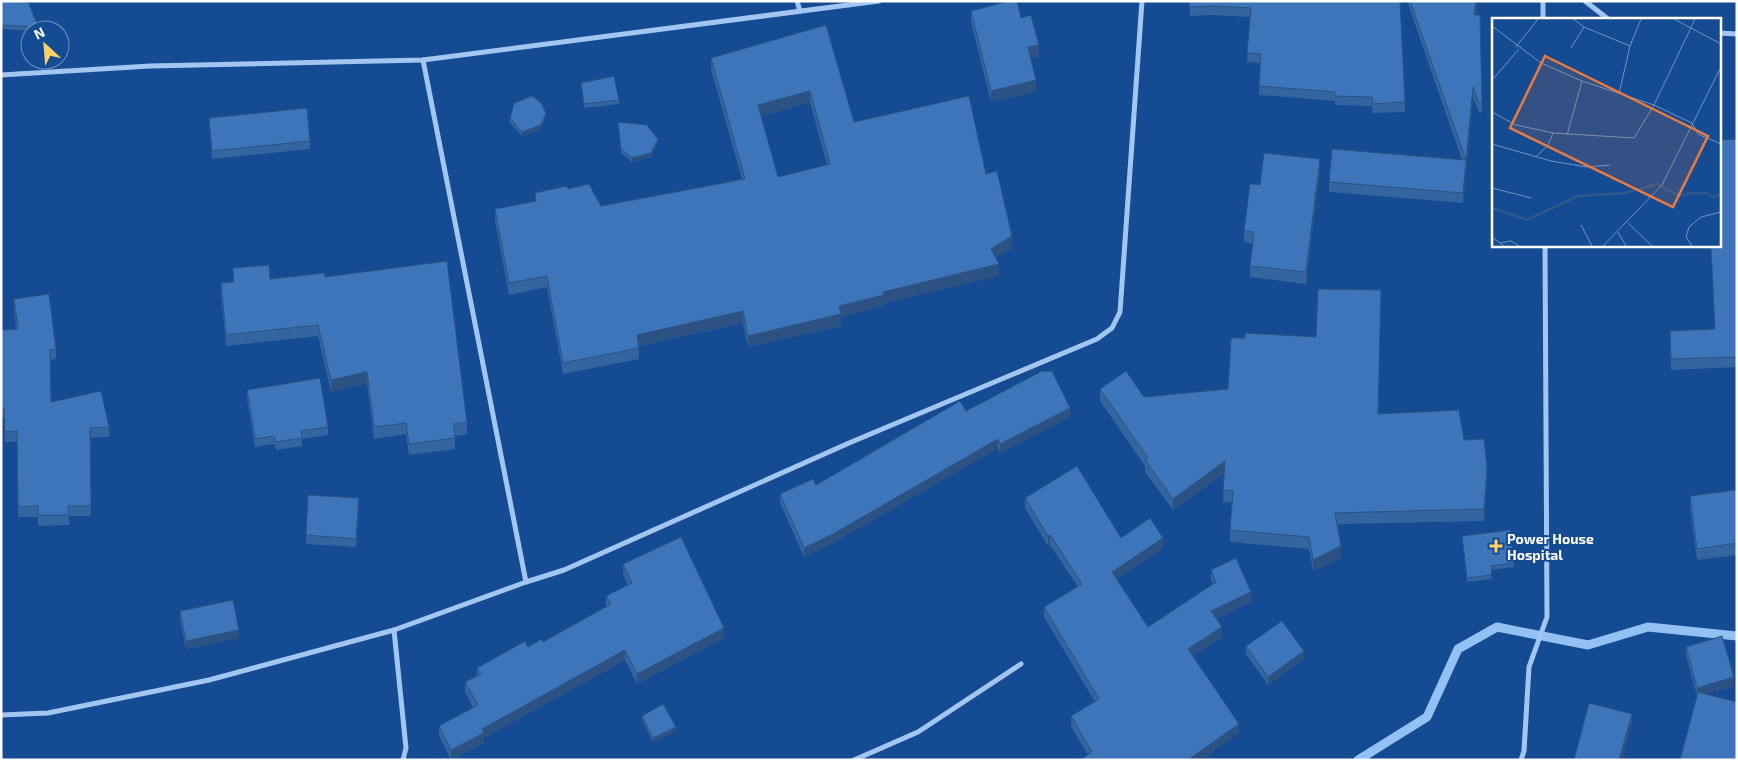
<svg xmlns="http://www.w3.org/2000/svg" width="1738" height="761" font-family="'Exo 2',sans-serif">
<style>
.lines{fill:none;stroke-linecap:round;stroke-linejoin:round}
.stream{stroke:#94c1f4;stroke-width:9}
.minor{stroke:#a2c6f1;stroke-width:5}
.wall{fill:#3465a0;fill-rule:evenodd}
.shaded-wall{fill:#2b5282}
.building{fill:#3d75ba;stroke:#2b5282;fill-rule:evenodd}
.poi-dot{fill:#ffd162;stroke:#144b92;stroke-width:2}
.labels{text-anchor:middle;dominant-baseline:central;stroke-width:4;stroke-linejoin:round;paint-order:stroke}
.poi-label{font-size:14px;font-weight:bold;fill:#fff;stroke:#144b92;text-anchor:start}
.inset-river{fill:none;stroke:#30598c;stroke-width:2.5}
.inset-road{fill:none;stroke:#7293be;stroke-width:1}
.view{fill:#ed7a3d;fill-opacity:0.15;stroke:#ed7a3d;stroke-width:2.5}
.inset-edge{fill:none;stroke:#fff;stroke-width:2.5}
</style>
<rect width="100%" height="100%" fill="#144b92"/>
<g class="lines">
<!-- stream -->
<path class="stream" d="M1358 760 1427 717 1458 649 1497 627 1588 645 1648 627 1737 636"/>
<!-- minor -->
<g class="minor">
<path d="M797 1 800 11"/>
<path d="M1543 1V19"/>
<path d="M1585 1 1608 19"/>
<path d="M1719 33 1737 34"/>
<path d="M423 60 526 582"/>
<path d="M1 75 150 66 423 60 879 1"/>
<path d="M394 630 406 748 403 760"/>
<path d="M1 715 48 713 209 680 394 630 526 582 564 570 849 443 1097 339 1112 328 1120 312 1142 1"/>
<path d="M854 760 918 732 1021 664"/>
<path d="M1521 760 1524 751 1529 667 1547 617 1545 245"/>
</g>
</g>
<!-- wall -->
<g class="wall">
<path d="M1 1 38 27V30L30 31 1 29Z"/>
<path d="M1189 1H1400L1405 112 1373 113 1372 106 1335 105V101L1259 95 1260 63 1247 62 1250 17 1212 15 1190 16Z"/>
<path d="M1407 1H1478L1476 15H1480L1482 112 1479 113 1473 97 1463 203 1329 192V182L1462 160Z"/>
<path d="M971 11 1021 18 1039 57 1031 58 1036 92 991 102 971 22Z"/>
<path d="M826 25 854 122 986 174 1012 248 996 257 999 276 884 303V306L841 317V326L748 347 743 323 639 346V359L563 374 547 287 509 295 495 221V209L535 201V193L568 189 601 206 742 179 711 69V58ZM810 102 827 165 778 177 761 116Z"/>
<path d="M581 83 619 100V104L584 108Z"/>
<path d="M546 117 541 129 522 136 510 123V118Z"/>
<path d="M209 118 310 141V149L212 159Z"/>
<path d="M618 122 658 143 651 157 632 162 621 153Z"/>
<path d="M1737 139V367L1671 370 1670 331 1715 329 1711 248H1716Z"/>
<path d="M1320 170 1306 284 1250 277V266L1253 244 1244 242V231L1260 185Z"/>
<path d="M233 268 270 279 325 277 467 422V434L455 436V449L409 455 406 434 374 439 367 383 331 392 318 336 226 346 221 295V283L233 282Z"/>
<path d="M14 299 56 349V359L50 360 51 402 109 427V437L90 438 91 516H69V525L38 526V517H18L17 442H5L4 418H1V330L16 329 14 309Z"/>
<path d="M1100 389 1144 397 1379 414 1464 440 1487 479 1484 521 1337 524 1341 558 1313 571 1309 549 1230 542V530L1232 503 1223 502 1224 473 1173 510 1145 472V466L1100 401Z"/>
<path d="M247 390 328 427V435L302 439V446L276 450 274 444 255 447 247 399Z"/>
<path d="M966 411 1070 417 1000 453 998 448 833 543 804 557 780 503V494L816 485Z"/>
<path d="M1737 490V555L1697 560 1690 508V496Z"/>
<path d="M1025 498 1121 538 1163 548 1116 579 1148 627 1213 584 1211 580V570L1251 602 1216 619 1222 637 1192 656 1239 733 1088 755 1071 726V716L1095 702 1044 617V607L1078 587 1050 545 1048 546 1025 508Z"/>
<path d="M359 506 356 547 306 544V535Z"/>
<path d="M1462 536 1514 563V567L1491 570 1492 579 1467 582Z"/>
<path d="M623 564 724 638 637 684 625 660 484 738V743L451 760 439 736V726L473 708 465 692V682L477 676V668L543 642 606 607V596L628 585 623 574Z"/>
<path d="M180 611 239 638 186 649 180 619Z"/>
<path d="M1246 646 1304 659 1268 685 1246 654Z"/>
<path d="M1686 647 1734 686 1697 696 1686 655Z"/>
<path d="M642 716 676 731 653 742 642 720Z"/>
</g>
<!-- shaded-wall -->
<g class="shaded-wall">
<path d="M1476 1H1478L1474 25V15Z"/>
<path d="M1039 45V57L1028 59V47Z"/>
<path d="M1036 80V92L991 102V91Z"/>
<path d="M1473 87V97L1463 203V193Z"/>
<path d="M810 91V102L758 117V105Z"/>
<path d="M546 113V117L541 129 522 136V132Z"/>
<path d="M658 139V143L651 157 632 162V158Z"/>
<path d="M1320 159V170L1306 284V272Z"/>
<path d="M1012 236V248L991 260V249Z"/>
<path d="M999 264V276L884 303V306L841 317V326L748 347V336L883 292Z"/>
<path d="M743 311V323L637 346V335Z"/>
<path d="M367 372V383L331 392V380Z"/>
<path d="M1070 408V417L1000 453V444Z"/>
<path d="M998 439V448L833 543 804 557V548Z"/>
<path d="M1225 461V472L1173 510V499Z"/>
<path d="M1487 467V479L1484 521V509Z"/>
<path d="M359 498V506L356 547V539Z"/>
<path d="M1050 535V545L1048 546V536Z"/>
<path d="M1163 538V548L1112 582V572Z"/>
<path d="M1341 546V558L1313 571V560Z"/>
<path d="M1251 592V602L1211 621V611Z"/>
<path d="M1222 627V637L1188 659V649Z"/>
<path d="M724 628V638L637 684V674Z"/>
<path d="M239 630V638L186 649V641Z"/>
<path d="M625 650V660L484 738V743L451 760V750L482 729Z"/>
<path d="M1304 651V659L1268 685V677Z"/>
<path d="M1734 677V686L1697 696V688Z"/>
<path d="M1632 714V725L1622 760H1619Z"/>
<path d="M1239 724V733L1202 760H1188Z"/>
<path d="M676 727V731L653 742V738Z"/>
</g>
<!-- building -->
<g class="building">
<path d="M1 1H28L38 27 1 25Z"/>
<path d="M1009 1H1017L1021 18 1031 15 1039 45 1028 47 1036 80 991 91 971 11Z"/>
<path d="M1189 1H1400L1405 102 1373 104 1372 97 1335 96V92L1259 86 1261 54 1247 53 1251 8 1212 6 1190 7Z"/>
<path d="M1410 1H1476L1474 15H1480L1482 102 1479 103 1473 87 1463 193 1329 182 1332 149 1466 160Z"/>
<path d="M826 25 854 122 969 96 986 174 997 171 1012 236 991 249 999 264 883 292 884 295 839 306 841 314 748 336 743 311 637 335 639 348 563 363 547 276 509 283 495 209 536 201 535 193 567 186 568 189 589 184 601 206 745 179 711 58ZM810 91 830 164 778 177 758 105Z"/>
<path d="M614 76 619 100 584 104 581 83Z"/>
<path d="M532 96 541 103 546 113 541 125 522 132 510 118 514 103Z"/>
<path d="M307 108 310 141 212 151 209 118Z"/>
<path d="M618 122 647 125 658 139 651 153 632 158 621 149Z"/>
<path d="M1737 139V357L1671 359 1670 331 1715 329 1711 248H1717L1716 245H1719V140Z"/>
<path d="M1264 153 1320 159 1306 272 1250 266 1254 232 1244 231 1250 184 1260 185Z"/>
<path d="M447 261 467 422 454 424 455 438 409 444 406 423 374 427 367 372 331 380 318 325 226 335 221 283 234 282 233 268 269 265 270 279 325 273V277Z"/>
<path d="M1318 289 1381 290 1378 414 1459 410 1464 440 1484 439 1487 467 1484 509 1335 513 1341 546 1313 560 1309 537 1230 530 1233 491 1223 490 1225 461 1173 499 1145 460 1148 458 1100 389 1126 371 1144 397 1228 389 1231 338H1245V333L1316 337Z"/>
<path d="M49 294 56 349 50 350 51 402 101 391 109 427 90 428 91 506H68L69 515H38V506L18 507 17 431 5 432 4 408H1V330L18 329 14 299Z"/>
<path d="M1042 371H1052L1070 408 1000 444 998 439 833 534 804 548 780 494 813 479 816 485 960 401 966 411Z"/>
<path d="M320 378 328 427 301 431 302 438 276 442 274 436 255 439 247 390Z"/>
<path d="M1077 466 1121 538 1150 518 1163 538 1112 572 1148 627 1216 582 1211 570 1236 558 1251 592 1211 611 1222 627 1188 649 1239 724 1188 760H1080L1092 752 1071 716 1099 699 1044 607 1082 584 1050 535 1048 536 1025 498Z"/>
<path d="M1737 490V543L1697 549 1690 496Z"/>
<path d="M308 495 359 498 356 539 306 535Z"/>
<path d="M1510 530 1514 563 1491 566 1492 575 1467 578 1462 536Z"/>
<path d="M681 537 724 628 637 674 625 650 482 729 484 733 451 750 439 726 478 705 465 682 481 674 477 668 525 641 528 647 542 639 543 642 611 604 606 596 632 583 623 564Z"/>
<path d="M233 600 239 630 186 641 180 611Z"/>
<path d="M1282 621 1304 651 1268 677 1246 646Z"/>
<path d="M1722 636 1734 677 1697 688 1686 647Z"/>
<path d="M1698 692 1737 702V760H1680Z"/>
<path d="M1589 703 1632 714 1619 760H1574Z"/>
<path d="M663 704 676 727 653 738 642 716Z"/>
</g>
<!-- markers -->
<path class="poi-dot" d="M1493.5 538.5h5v5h5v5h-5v5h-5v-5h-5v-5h5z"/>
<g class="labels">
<!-- poi labels -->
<g class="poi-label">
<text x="1507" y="538">Power House<tspan x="1507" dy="16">Hospital</tspan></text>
</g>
</g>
<!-- overview -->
<g transform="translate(1492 18)">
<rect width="229" height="229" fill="#144b92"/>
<path class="inset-river" d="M0 190 35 202 86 178 133 175 165 166 187 178 198 175H214L221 179 229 176"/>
<path class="inset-road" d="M81 1 92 9 138 28M182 1 229 26M0 8 49 45 90 63 162 87 200 105 206 116 229 126M24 29 46 1M79 30 92 9M0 62 27 31M127 76 138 28 149 1M0 94 24 107 61 115 142 120 162 87 203 1M75 117 90 63M0 126 59 143 95 149 118 147M44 139 56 127 61 115M0 170 39 180M136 205 160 228M89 207 100 228M126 214 134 228M0 219 12 228M8 225 19 223 27 228M111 228 170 167 229 49M200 228 194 219 197 209 209 199 229 194"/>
<path class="view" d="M53 38 216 118 181 189 18 110Z"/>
<rect width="229" height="229" class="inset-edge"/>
</g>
<!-- border -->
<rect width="1738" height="761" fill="none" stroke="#ffffff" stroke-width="5"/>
<!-- north arrow -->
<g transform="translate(45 45) rotate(334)"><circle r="24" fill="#144b92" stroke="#7293be"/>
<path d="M0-4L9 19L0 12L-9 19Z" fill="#ffd162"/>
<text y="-8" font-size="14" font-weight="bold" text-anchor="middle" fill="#ffffff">N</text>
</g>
</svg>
